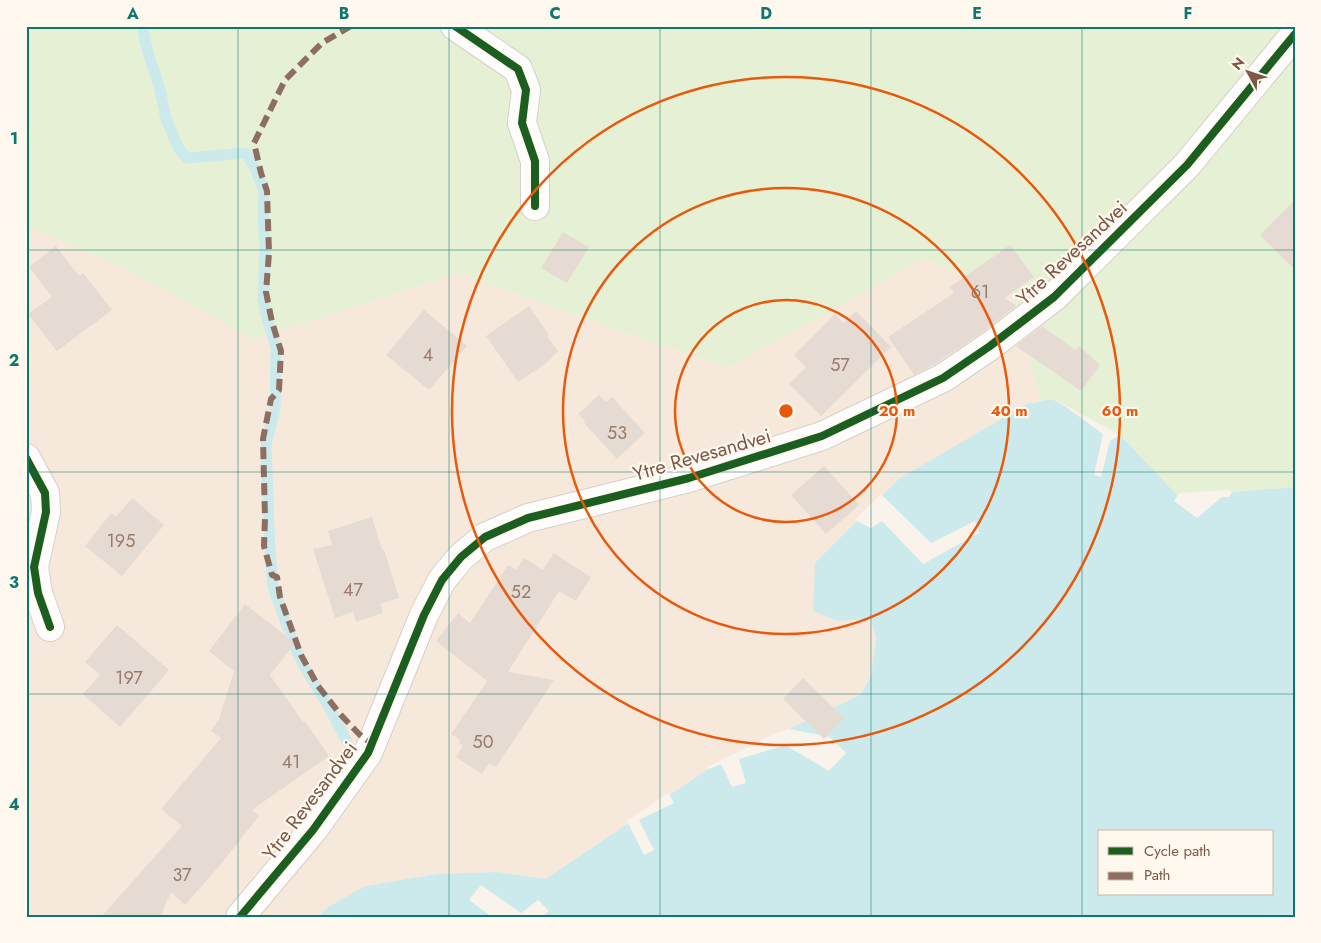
<svg xmlns="http://www.w3.org/2000/svg" width="1321" height="943" font-family="Jost,sans-serif">
<style>
.residential{fill:#f6e9dc}
.green{fill:#e6f0d5}
.water{fill:#cceaeb;fill-rule:evenodd}
.pier{fill:#f9f3ec}
.lines{fill:none;stroke-linecap:round;stroke-linejoin:round}
.stream{stroke:#cceaeb;stroke-width:11}
.building{fill:#e6dbd3}
.minor-casing{stroke:#d8cfc8;stroke-width:30}
.minor{stroke:#fefdfc;stroke-width:28}
.quiet{stroke:#8d6e63;stroke-width:6;stroke-dasharray:12 6;stroke-linecap:butt}
.cycleway-casing{stroke:#fff8ef;stroke-width:11}
.cycleway{stroke:#1b5e20;stroke-width:8}
.grid{fill:none;stroke:#0f766e;stroke-width:1;stroke-opacity:0.55}
.ring{fill:none;stroke:#e8590c;stroke-width:2.5}
.labels{text-anchor:middle;dominant-baseline:central;stroke-width:4.5;stroke-linejoin:round;paint-order:stroke}
.number-label{font-size:18px;fill:#987b6c}
.street-label{font-size:20px;fill:#7c5847;stroke:#fff8ef}
.centre{fill:#e8590c;stroke:#fff8ef;stroke-width:2.5}
.ring-label{font-size:15px;text-anchor:middle;font-weight:bold;fill:#e8590c;stroke:#fff8ef;stroke-width:4.5;stroke-linejoin:round;paint-order:stroke}
.neatline{fill:none;stroke:#0f766e;stroke-width:2}
.grid-label{font-size:16px;text-anchor:middle;font-weight:bold;fill:#0f766e}
</style>
<rect width="100%" height="100%" fill="#f9f3ec"/>
<!-- residential -->
<path class="residential" d="M26 226 123 267 253 339 460 273 616 330 730 367 922 259 1012 290 1040 401 1027 404 901 478 837 621 871 619 876 638 871 676 860 695 711 767 546 880 497 872 437 874 365 886 328 907 318 917H26Z"/>
<!-- green -->
<path class="green" d="M26 26H1295V487L1178 496 1120 435 1053 399 1040 401 1012 290 922 259 730 367 616 330 460 273 253 339 123 267 26 226Z"/>
<!-- water -->
<path class="water" d="M1052 399 1120 435 1178 496 1295 487V917H318L328 907 365 886 437 874 497 872 546 879 711 767 860 695 871 676 876 638 871 619 837 621 813 611 815 563 900 478 1027 404ZM1100 832H1272V894H1100Z"/>
<!-- pier -->
<g class="pier">
<path d="M1059 402 1120 435 1110 441 1101 477 1094 475 1103 434Z"/>
<path d="M1229 490 1232 492 1229 497H1222L1197 518 1174 501 1179 493Z"/>
<path d="M881 494 931 543 975 521 979 533 923 564 882 521 871 528 855 520Z"/>
<path d="M789 729 830 737 846 753 829 771 785 745 739 759 746 783 732 787 721 764 709 769 707 767 776 733Z"/>
<path d="M668 793 674 803 639 820 654 850 644 855 627 821Z"/>
<path d="M481 885 521 913 538 900 549 911 542 917H492L469 900Z"/>
</g>
<g class="lines">
<!-- stream -->
<path class="stream" d="M142 26 147 49 160 90 166 119 179 149 187 158 246 153 255 168 264 191 263 213 265 250 263 301 267 318 276 348 275 409 266 445 270 553 273 587 295 648 304 666 331 711 346 740"/>
</g>
<!-- building -->
<g class="building">
<path d="M1295 200V270L1260 235Z"/>
<path d="M563 232 589 247 567 283 541 268Z"/>
<path d="M1010 245 1034 277 1005 298 1016 306 981 333 935 364 914 375 888 337 954 293 950 287Z"/>
<path d="M56 246 79 276 83 273 112 310 57 351 28 314 52 297 29 267Z"/>
<path d="M529 306 549 335 547 336 558 351 545 364 518 382 486 336Z"/>
<path d="M424 310 467 346 429 390 386 355Z"/>
<path d="M856 311 891 347 821 416 789 384 806 367 794 355 835 314 844 323Z"/>
<path d="M1042 326 1075 350 1079 346 1100 365 1081 391 1016 346Z"/>
<path d="M599 395 606 402 612 397 645 433 617 459 584 423 585 421 578 414Z"/>
<path d="M824 466 859 505 826 534 791 495Z"/>
<path d="M132 498 164 525 122 576 85 546 111 513 116 517Z"/>
<path d="M372 517 382 550 384 549 399 598 380 604 383 613 356 622 353 612 335 618 313 549 332 545 328 531Z"/>
<path d="M554 553 591 577 576 601 559 591 508 672 554 680 496 767 489 763 482 774 456 757 463 746 459 743 460 740 451 734 487 681 436 641 458 613 470 623 508 565 516 570 524 558 543 570Z"/>
<path d="M245 604 295 643 270 675 303 722 305 721 329 756 252 810 259 816 222 863 185 905 171 892 160 917H101L182 826 161 809 221 738 211 731 219 719 234 671 209 651Z"/>
<path d="M117 625 169 670 120 727 83 694 100 675 85 662Z"/>
<path d="M803 678 844 718 824 739 783 699Z"/>
</g>
<g class="lines">
<!-- minor casing -->
<g class="minor-casing">
<g id="minor">
<path d="M455 26 518 69 526 90 522 123 535 161V206"/>
<path d="M26 458 45 493 46 512 34 567 38 593 50 627"/>
<path d="M240 917 313 830 368 753 424 615 442 580 461 557 485 537 528 518 689 478 822 436 943 378 990 346 1054 297 1187 165 1295 34"/>
</g>
</g>
<!-- minor -->
<use href="#minor" class="minor"/>
<!-- quiet -->
<path class="quiet" d="M351 26 322 43 285 80 254 143 261 173 267 191 269 253 266 292 272 322 281 351 279 390 271 399 263 439 265 518 264 546 272 575 277 577 280 597 301 655 318 686 340 714 359 734 372 744"/>
<!-- cycleway casing -->
<g class="cycleway-casing">
<g id="cycleway">
<path d="M455 26 518 69 526 90 522 123 535 161V206"/>
<path d="M26 458 45 493 46 512 34 567 38 593 50 627"/>
<path d="M240 917 313 830 368 753 424 615 442 580 461 557 485 537 528 518 689 478 822 436 943 378 990 346 1054 297 1187 165 1295 34"/>
</g>
</g>
<!-- cycleway -->
<use href="#cycleway" class="cycleway"/>
</g>
<!-- grid -->
<path class="grid" d="M238 26V917M449 26V917M660 26V917M871 26V917M1082 26V917M26 250H1295M26 472H1295M26 694H1295"/>
<!-- distance rings -->
<g class="ring">
<circle cx="786" cy="411" r="111"/>
<circle cx="786" cy="411" r="223"/>
<circle cx="786" cy="411" r="334"/>
</g>
<g class="labels">
<!-- number labels -->
<g class="number-label">
<text x="980" y="292">61</text>
<text x="428" y="355">4</text>
<text x="840" y="365">57</text>
<text x="617" y="433">53</text>
<text x="121" y="541">195</text>
<text x="353" y="590">47</text>
<text x="521" y="592">52</text>
<text x="129" y="678">197</text>
<text x="483" y="742">50</text>
<text x="291" y="762">41</text>
<text x="182" y="875">37</text>
</g>
<!-- street labels -->
<g class="street-label">
<text transform="translate(1072 253) rotate(-43)">Ytre Revesandvei</text>
<text transform="translate(702 455) rotate(-16)">Ytre Revesandvei</text>
<text transform="translate(310 801) rotate(-53)">Ytre Revesandvei</text>
</g>
</g>
<circle cx="786" cy="411" r="8" class="centre"/>
<g class="ring-label">
<text x="897" y="416">20 m</text>
<text x="1009" y="416">40 m</text>
<text x="1120" y="416">60 m</text>
</g>
<!-- border -->
<rect width="1321" height="943" fill="none" stroke="#fff8ef" stroke-width="55"/>
<!-- legend -->
<rect x="1098" y="830" width="175" height="65" fill="#fff8ef" stroke="#cbb8ac"/>
<rect x="1108" y="847" width="25" height="8" fill="#1b5e20" stroke="#cbb8ac"/>
<text x="1144" y="856" font-size="15" fill="#7c5847">Cycle path</text>
<rect x="1108" y="872" width="25" height="8" fill="#8d6e63" stroke="#cbb8ac"/>
<text x="1144" y="880" font-size="15" fill="#7c5847">Path</text>
<!-- north arrow -->
<g transform="translate(1248 72) rotate(310)" stroke="#fff8ef" stroke-width="4" paint-order="stroke">
<path d="M0-4L9 19L0 12L-9 19Z" fill="#7c5847"/>
<text y="-8" font-size="14" font-weight="bold" text-anchor="middle" fill="#7c5847">N</text>
</g>
<rect x="28" y="28" width="1266" height="888" class="neatline"/>
<g class="grid-label">
<text x="133" y="19">A</text>
<text x="344" y="19">B</text>
<text x="555" y="19">C</text>
<text x="766" y="19">D</text>
<text x="977" y="19">E</text>
<text x="1188" y="19">F</text>
<text x="14" y="144">1</text>
<text x="14" y="366">2</text>
<text x="14" y="588">3</text>
<text x="14" y="810">4</text>
</g>
</svg>
